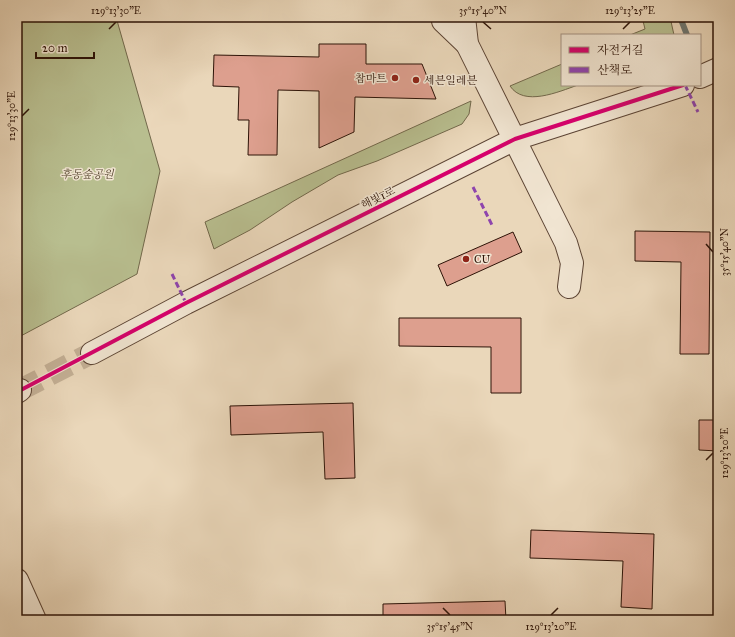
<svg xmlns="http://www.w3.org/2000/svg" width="735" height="637" font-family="'IM FELL Great Primer','Noto Serif KR',serif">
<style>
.green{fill:#b8be8f;stroke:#72684b}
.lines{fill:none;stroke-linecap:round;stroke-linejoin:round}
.stream{stroke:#6e7670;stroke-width:6}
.building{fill:#dd9f8e;stroke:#2d1307}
.tertiary-tunnel{stroke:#c4b096;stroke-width:22;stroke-dasharray:22 11;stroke-linecap:butt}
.minor-casing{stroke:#5c4434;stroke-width:24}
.tertiary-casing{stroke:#5c4434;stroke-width:24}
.minor{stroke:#f1e5d2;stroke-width:22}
.tertiary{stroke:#f1e5d2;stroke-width:22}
.quiet{stroke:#8e44ad;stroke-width:3;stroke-dasharray:6 3;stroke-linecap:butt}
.cycleway-casing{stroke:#f1e5d2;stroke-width:6}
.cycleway{stroke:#d6006c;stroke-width:4}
.ticks{fill:none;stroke:#2d1307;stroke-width:1.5}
.poi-dot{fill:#8f2418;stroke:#f1e5d2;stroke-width:1.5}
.labels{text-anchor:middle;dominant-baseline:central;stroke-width:3;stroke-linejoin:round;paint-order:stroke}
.poi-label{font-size:11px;fill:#2d1307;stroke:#f1e5d2;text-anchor:start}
.park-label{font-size:11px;font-style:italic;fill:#574630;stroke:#f1e5d2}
.street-label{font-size:11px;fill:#2d1307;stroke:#f1e5d2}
.neatline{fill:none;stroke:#2d1307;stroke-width:1.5}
.ticks-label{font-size:10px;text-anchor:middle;fill:#2d1307}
</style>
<rect width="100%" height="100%" fill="#ead7ba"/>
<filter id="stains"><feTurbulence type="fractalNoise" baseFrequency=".005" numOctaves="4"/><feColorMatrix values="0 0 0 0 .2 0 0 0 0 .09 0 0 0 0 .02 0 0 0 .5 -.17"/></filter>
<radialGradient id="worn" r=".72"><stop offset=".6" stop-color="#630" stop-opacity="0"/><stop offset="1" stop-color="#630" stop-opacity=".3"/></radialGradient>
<!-- green -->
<g class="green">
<path d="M17 17H116L160 171 137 274 17 338Z"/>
<path d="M642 17H670L674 35H630L645 29Z"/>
<path d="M562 64V85H578C558 92 524 107 510 86Z"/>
<path d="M471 101 469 114 462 124 377 161 338 175 292 202 250 230 214 249 205 222Z"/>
</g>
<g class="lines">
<!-- stream -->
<path class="stream" d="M680 17 687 35"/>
</g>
<!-- building -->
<g class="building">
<path d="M319 44H366V64H422L436 99 355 97 354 132 319 148V91L278 90 277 155H248L249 120H238L239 87 213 86 214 55 319 57Z"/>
<path d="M635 231 710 232 709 354H680L681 262 635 261Z"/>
<path d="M513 232 522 252 447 286 438 265Z"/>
<path d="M399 318H521V393H491V347L399 346Z"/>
<path d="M353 403 355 478 325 479 323 432 231 435 230 406Z"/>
<path d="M699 420H718V451L699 450Z"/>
<path d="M531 530 654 534 652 609 621 607 623 561 530 558Z"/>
<path d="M505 601 506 620H383V604Z"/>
</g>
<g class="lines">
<!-- tertiary-tunnel -->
<path class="tertiary-tunnel" d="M20 390 92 353"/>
<!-- minor casing -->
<g class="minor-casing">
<g id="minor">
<path d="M443 17V21L467 44"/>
<path d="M464 17 467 44 566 243 572 263 569 287"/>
<path d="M17 580 35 620"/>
</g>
</g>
<!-- tertiary casing -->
<g class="tertiary-casing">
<g id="tertiary">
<path d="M700 77 718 69"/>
<path d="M92 353 186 303 515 139 683 85"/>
<path d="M17 392 20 390"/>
</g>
</g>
<!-- minor -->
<use href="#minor" class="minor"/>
<!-- tertiary -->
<use href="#tertiary" class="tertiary"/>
<!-- quiet -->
<g class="quiet">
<path d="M685 85 698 112"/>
<path d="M473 187 492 225"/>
<path d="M172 274 186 303"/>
<path d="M17 456 19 457"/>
</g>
<!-- cycleway casing -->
<g class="cycleway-casing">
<path id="cycleway" d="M17 392 186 303 515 139 683 85"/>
</g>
<!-- cycleway -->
<use href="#cycleway" class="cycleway"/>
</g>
<!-- ticks -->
<path class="ticks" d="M483 22 491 29M109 29 116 22M623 29 630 22M22 116 29 109M706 244 713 252M706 460 713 453M443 608 450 615M551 615 558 608"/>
<!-- markers -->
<g class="poi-dot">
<circle cx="395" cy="78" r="4"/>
<circle cx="416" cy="80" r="4"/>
<circle cx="466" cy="259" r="4"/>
</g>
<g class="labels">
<!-- poi labels -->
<g class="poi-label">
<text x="387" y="78" text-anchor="end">참마트</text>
<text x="424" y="80">세븐일레븐</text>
<text x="474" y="259">CU</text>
</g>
<!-- park labels -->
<g class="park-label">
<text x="87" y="174">후동숲공원</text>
</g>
<!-- street labels -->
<g class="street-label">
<text transform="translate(378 198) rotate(-26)">해빛1로</text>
</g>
</g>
<!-- margin -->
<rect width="735" height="637" fill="none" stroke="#ead7ba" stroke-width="44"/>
<!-- legend -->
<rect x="561" y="34" width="140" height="52" fill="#f1e5d2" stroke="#a39181"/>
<rect x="569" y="47" width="20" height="6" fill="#d6006c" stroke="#a39181"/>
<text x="597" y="54" font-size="12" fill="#2d1307">자전거길</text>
<rect x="569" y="67" width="20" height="6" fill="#8e44ad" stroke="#a39181"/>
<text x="597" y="74" font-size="12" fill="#2d1307">산책로</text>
<!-- scale -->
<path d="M36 52v6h58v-6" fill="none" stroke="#2d1307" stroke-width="2"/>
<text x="42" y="52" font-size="12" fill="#2d1307" stroke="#f1e5d2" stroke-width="3" paint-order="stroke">20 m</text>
<rect x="22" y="22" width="691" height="593" class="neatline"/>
<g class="ticks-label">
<text x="116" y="14">129°13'30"E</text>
<text x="483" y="14">35°15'40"N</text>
<text x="630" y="14">129°13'25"E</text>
<text transform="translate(11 116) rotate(-90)" y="4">129°13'30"E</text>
<text transform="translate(724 252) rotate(-90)" y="4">35°15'40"N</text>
<text transform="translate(724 453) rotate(-90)" y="4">129°13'20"E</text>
<text x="450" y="630">35°15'45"N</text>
<text x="551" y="630">129°13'20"E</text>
</g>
<rect width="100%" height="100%" filter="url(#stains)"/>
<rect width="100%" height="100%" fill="url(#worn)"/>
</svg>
